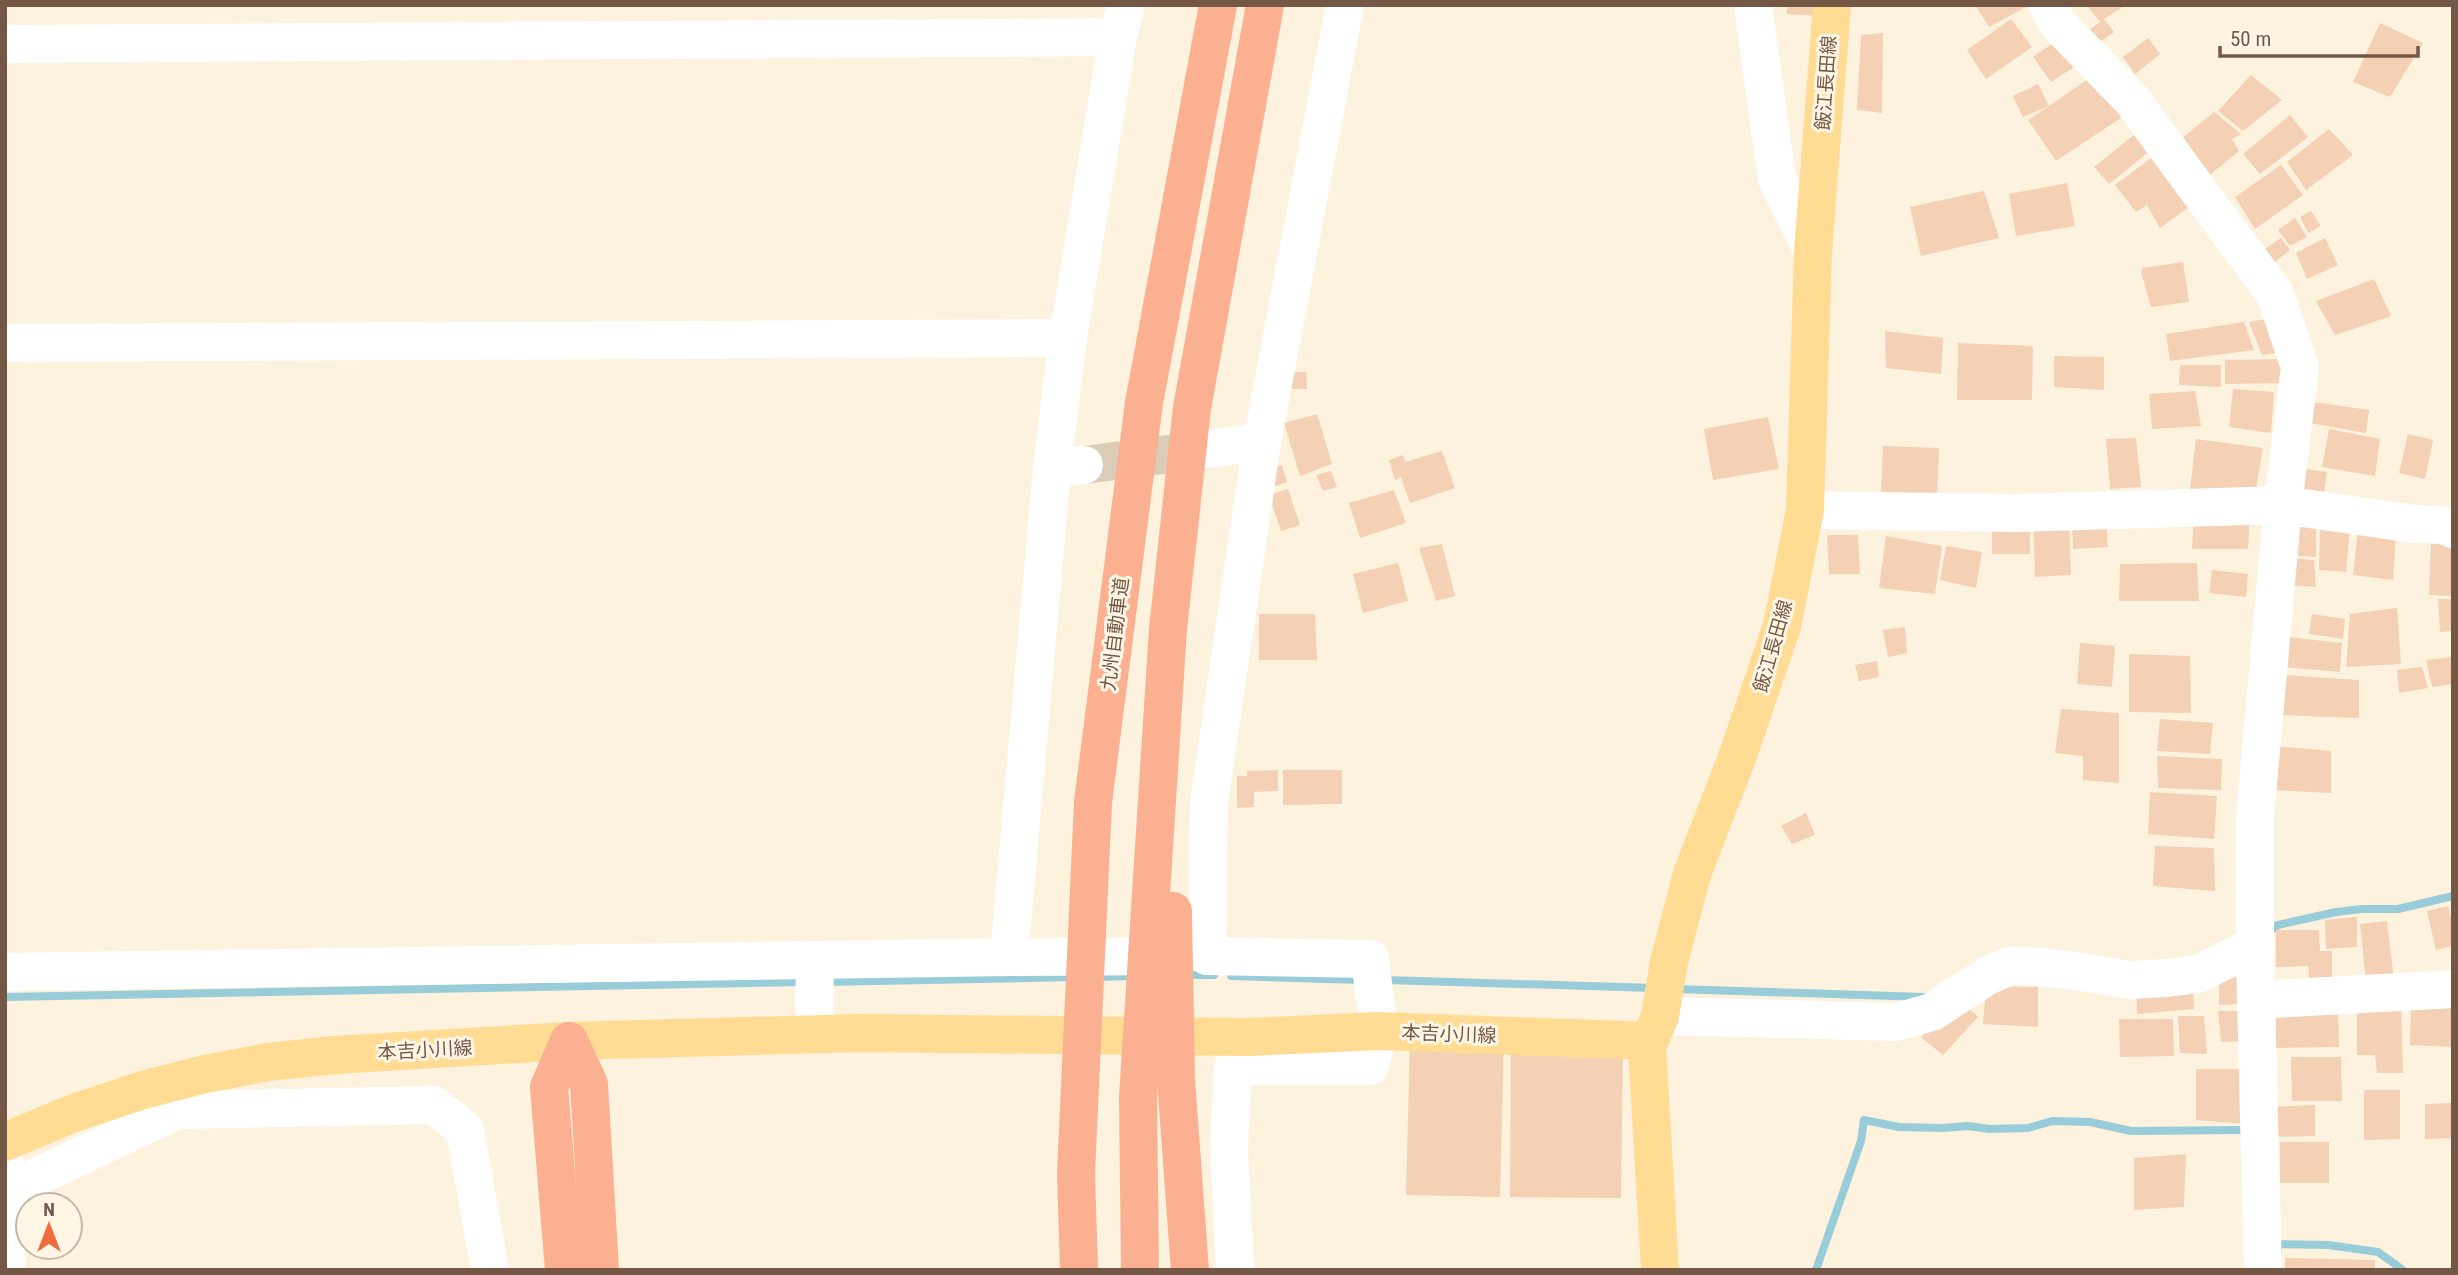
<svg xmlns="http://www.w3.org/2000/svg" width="2458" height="1275" font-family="'Roboto Condensed','Noto Sans JP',sans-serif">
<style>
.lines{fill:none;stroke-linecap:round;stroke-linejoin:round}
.stream{stroke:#98ccd9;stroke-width:8}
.building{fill:#f4d0b4}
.minor-tunnel{stroke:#dbccb8;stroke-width:38;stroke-dasharray:38 19;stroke-linecap:butt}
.minor{stroke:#fff;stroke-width:38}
.major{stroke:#ffdb93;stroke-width:38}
.highway{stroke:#fbb191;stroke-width:38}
.labels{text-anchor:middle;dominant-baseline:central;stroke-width:6;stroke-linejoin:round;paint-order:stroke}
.street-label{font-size:19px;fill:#745845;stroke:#fff6e5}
</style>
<rect width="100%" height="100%" fill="#fdf2de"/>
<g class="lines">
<!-- stream -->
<g class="stream">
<path d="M2266 934 2278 925 2336 912 2362 909H2398L2453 896"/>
<path d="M1185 975H1214"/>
<path d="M1231 976 1361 980"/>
<path d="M1094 977 1137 976"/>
<path d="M1385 980 1655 988"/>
<path d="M825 982 1074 977"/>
<path d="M1675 989 1924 997"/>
<path d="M5 997 805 982"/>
<path d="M2278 1251V1244L2328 1245 2378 1252 2403 1270"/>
<path d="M1816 1270 1861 1141 1864 1120 1899 1127 1943 1128 1968 1126 1989 1129 2028 1128 2052 1121 2090 1122 2131 1131 2239 1130"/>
</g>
</g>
<!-- building -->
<g class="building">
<path d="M1787 5H1820L1819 16 1787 14Z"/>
<path d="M1975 5H2025L2026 7 1989 27Z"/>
<path d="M2087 5H2125L2104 19 2114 32 2096 45 2086 32 2100 22Z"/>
<path d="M2011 19 2032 47 1986 79 1967 50Z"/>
<path d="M2380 23 2423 43 2390 97 2353 82Z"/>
<path d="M1883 33 1882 113 1857 110 1861 35Z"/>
<path d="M2148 38 2160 54 2135 74 2123 57Z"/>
<path d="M2057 40 2082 62 2051 82 2033 57Z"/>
<path d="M2094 75 2130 112 2056 161 2028 120 2049 106 2023 117 2013 96 2038 84 2049 106Z"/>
<path d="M2251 75 2282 100 2243 131 2218 111Z"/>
<path d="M2214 112 2241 134 2232 139 2239 151 2210 175 2181 139Z"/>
<path d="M2290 115 2308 137 2260 174 2243 154Z"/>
<path d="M2145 126 2162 141 2109 184 2094 167Z"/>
<path d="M2329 129 2353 155 2306 190 2287 162Z"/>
<path d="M2166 147 2203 197 2160 228 2147 205 2136 212 2115 185Z"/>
<path d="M2281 165 2303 195 2255 229 2235 197Z"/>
<path d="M2067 183 2075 226 2016 236 2009 194Z"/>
<path d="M1984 191 1999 238 1921 256 1910 207Z"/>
<path d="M2311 211 2321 226 2308 233 2300 217Z"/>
<path d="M2295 218 2307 237 2290 246 2278 230Z"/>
<path d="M2281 238 2290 250 2275 262 2265 249Z"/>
<path d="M2325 238 2338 265 2307 279 2296 253Z"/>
<path d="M2183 262 2189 302 2151 307 2141 272 2143 268Z"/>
<path d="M2374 279 2391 316 2335 335 2316 301Z"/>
<path d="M2277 317 2287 352 2262 355 2249 322Z"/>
<path d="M2244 322 2254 350 2170 361 2166 334Z"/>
<path d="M1885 331 1943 338 1941 374 1886 368Z"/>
<path d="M1958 343 2033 346 2032 400H1957Z"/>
<path d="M2054 356 2104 357V390L2054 387Z"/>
<path d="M2289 359 2290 383 2225 384V360Z"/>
<path d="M2180 365H2221V387L2179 385Z"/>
<path d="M1288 372H1306L1307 389H1288Z"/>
<path d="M2233 389 2274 392 2271 433 2229 427Z"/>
<path d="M2195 391 2201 426 2152 429 2149 394Z"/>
<path d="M2313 402 2369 410 2366 433 2310 423Z"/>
<path d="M1317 414 1332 464 1300 476 1284 423Z"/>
<path d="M1768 417 1779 469 1713 480 1704 429Z"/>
<path d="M2329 429 2380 439 2375 476 2322 467Z"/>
<path d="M2408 434 2433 440 2425 479 2399 473Z"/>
<path d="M2136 438 2141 487 2110 489 2106 439Z"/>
<path d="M2196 439 2263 448 2256 490 2190 489Z"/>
<path d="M1883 446 1939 448 1937 495 1881 493Z"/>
<path d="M1442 451 1455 488 1410 503 1401 477 1395 480 1389 460 1403 455 1405 462Z"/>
<path d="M1282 465 1287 482 1269 488 1264 471Z"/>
<path d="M2305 469 2327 472 2323 499 2300 496Z"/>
<path d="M1331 471 1337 487 1323 491 1316 475Z"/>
<path d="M1288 489 1300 525 1281 531 1269 495Z"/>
<path d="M1394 490 1406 523 1360 538 1349 503Z"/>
<path d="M2194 511H2250L2248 549H2192Z"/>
<path d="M2069 517 2071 575 2035 577 2033 519Z"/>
<path d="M1992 518 2030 519V554H1992Z"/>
<path d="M2106 518 2108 547 2073 549 2072 520Z"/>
<path d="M2290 520 2316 524V557L2286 555Z"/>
<path d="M2320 525 2350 528 2346 572 2319 570Z"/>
<path d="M2358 530 2396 532 2393 580 2353 575Z"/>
<path d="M1827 535H1858L1860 574H1829Z"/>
<path d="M1886 536 1942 546 1935 594 1879 588Z"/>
<path d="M2431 541H2443L2453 551V596L2429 595Z"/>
<path d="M1442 544 1455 596 1436 601 1419 548Z"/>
<path d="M1946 546 1982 552 1976 588 1940 580Z"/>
<path d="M2290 558 2314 560 2316 587 2286 585Z"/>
<path d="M1398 563 1408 601 1363 613 1353 574Z"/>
<path d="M2197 563 2199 601H2119L2120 564Z"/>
<path d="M2212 570 2248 574 2246 597 2209 593Z"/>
<path d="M2438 599H2453V631L2440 632Z"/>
<path d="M2397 608 2401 664 2346 667 2350 614Z"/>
<path d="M1259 614H1315L1317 660H1259Z"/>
<path d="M2312 614 2345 619 2343 639 2309 634Z"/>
<path d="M1905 627 1907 653 1888 657 1883 630Z"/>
<path d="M2288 637 2342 643 2340 672 2284 667Z"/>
<path d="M2080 643 2115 646 2112 687 2077 684Z"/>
<path d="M2129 654 2190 656 2191 713 2129 712Z"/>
<path d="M2453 657V684L2432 687 2426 660Z"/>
<path d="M1877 661 1879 677 1859 681 1855 665Z"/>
<path d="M2422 667 2428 688 2399 693 2397 670Z"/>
<path d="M2282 675 2359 680V718L2278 715Z"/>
<path d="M2061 709 2119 713V783L2083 780V756L2055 753Z"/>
<path d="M2160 719 2213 723 2210 754 2157 751Z"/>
<path d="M2273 746 2331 751V793L2272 790Z"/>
<path d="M2157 756 2222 759 2221 790 2158 788Z"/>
<path d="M1278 770V791L1254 792V807L1237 808V776H1247V771Z"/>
<path d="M1283 770H1342V804L1283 805Z"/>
<path d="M2150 792 2217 796 2214 839 2148 834Z"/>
<path d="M1806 813 1815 835 1792 844 1781 826Z"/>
<path d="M2155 846 2214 848 2215 891 2153 886Z"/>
<path d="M2448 906 2453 925V946L2436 950 2427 911Z"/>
<path d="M2357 917V947L2326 949 2325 920Z"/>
<path d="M2387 921 2394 980 2366 982 2360 924Z"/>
<path d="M2276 930H2319L2320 951H2332V978H2309L2308 966 2276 967Z"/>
<path d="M2241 974V1004L2219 1005V975Z"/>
<path d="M1986 986 2038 987V1027L1983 1024Z"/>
<path d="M2193 987 2194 1009 2137 1014 2136 989Z"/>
<path d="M1959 999 1978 1017 1943 1055 1921 1037Z"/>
<path d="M2357 1001H2401L2403 1073H2377L2375 1055H2357Z"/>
<path d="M2411 1001 2453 1002V1047L2410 1045Z"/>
<path d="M2338 1003 2339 1047 2273 1048 2272 1005Z"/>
<path d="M2218 1011H2244L2246 1041 2221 1042Z"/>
<path d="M2178 1016H2204L2207 1054 2180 1053Z"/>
<path d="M2119 1019H2173L2174 1056 2120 1057Z"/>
<path d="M1410 1038 1504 1040 1500 1197 1406 1195Z"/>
<path d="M1511 1041 1623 1043 1621 1198 1510 1197Z"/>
<path d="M2291 1057H2341L2342 1101H2292Z"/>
<path d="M2196 1069H2244L2248 1124 2196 1120Z"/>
<path d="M2364 1090H2400V1139L2364 1140Z"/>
<path d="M2453 1103V1138L2425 1139V1104Z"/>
<path d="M2315 1105V1136L2269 1137V1107Z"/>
<rect x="2280" y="1142" width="49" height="41"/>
<path d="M2186 1154 2184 1207 2134 1210V1158Z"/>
<path d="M2285 1258 2375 1260V1270H2285Z"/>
</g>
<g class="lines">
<!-- minor-tunnel -->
<path class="minor-tunnel" d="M1084 465 1208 449"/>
<!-- minor -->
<g class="minor">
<path d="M1753 5 1777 179 1813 251"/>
<path d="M2047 5 2058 24 2131 99 2275 294 2300 367 2283 505 2255 817V960L2263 1270"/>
<path d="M5 44 1118 37"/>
<path d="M5 343 1068 338"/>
<path d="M1208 449 1262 442"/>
<path d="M1052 468 1084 465"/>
<path d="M1805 510 2014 513 2283 505 2414 524 2443 525 2453 529"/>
<path d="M1009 957 1052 468 1068 338 1118 37 1126 5"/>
<path d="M5 972 1009 957 1179 956"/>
<path d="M2256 1000 2453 989"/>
<path d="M1660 1016 1896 1022 1932 1012 1987 976 2010 966H2029L2070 970 2130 980 2167 978 2198 974 2256 945"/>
<path d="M814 1034 815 960"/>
<path d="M5 1164 7 1270"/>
<path d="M7 1191 177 1110 434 1105 465 1130 490 1270"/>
<path d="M1235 1270 1229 1150 1233 1066H1370L1379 1031 1370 959 1207 956 1209 802 1262 442 1345 5"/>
</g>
<!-- major -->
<g class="major">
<path d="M5 1142 71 1114 143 1090 205 1074 268 1062 335 1055 569 1041 859 1033 1248 1037 1379 1031 1649 1041"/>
<path d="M1660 1270 1647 1047 1660 1016 1669 962 1692 874 1738 755 1782 626 1805 510 1813 251 1832 5"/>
</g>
<!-- highway -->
<g class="highway">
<path d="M1173 911 1176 1080 1190 1270"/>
<path d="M569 1041 589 1084 600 1270"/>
<path d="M564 1270 549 1087 569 1041"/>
<path d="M1079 1270 1076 1174 1093 802 1144 403 1218 5"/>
<path d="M1140 1270 1138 1097 1168 629 1192 408 1265 5"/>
</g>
</g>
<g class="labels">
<!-- street labels -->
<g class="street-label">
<text transform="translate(1826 83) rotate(-86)">飯江長田線</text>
<text transform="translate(1115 634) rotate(-83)">九州自動車道</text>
<text transform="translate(1773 646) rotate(-74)">飯江長田線</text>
<text transform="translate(1449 1034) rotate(2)">本吉小川線</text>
<text transform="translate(425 1050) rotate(-3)">本吉小川線</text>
</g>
</g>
<!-- border -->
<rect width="2458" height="1275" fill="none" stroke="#745845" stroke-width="14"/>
<!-- north arrow -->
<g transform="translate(49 1226)"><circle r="33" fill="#fff6e5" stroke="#c7b7a5" stroke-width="2"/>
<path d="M0-5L12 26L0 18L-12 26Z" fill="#ee6b3c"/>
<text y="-10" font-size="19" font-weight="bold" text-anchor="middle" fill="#745845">N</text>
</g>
<!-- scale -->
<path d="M2220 46v10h198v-10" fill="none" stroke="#745845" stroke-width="3.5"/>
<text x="2230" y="46" font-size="21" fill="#745845" stroke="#fff6e5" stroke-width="5" paint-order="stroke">50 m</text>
</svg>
